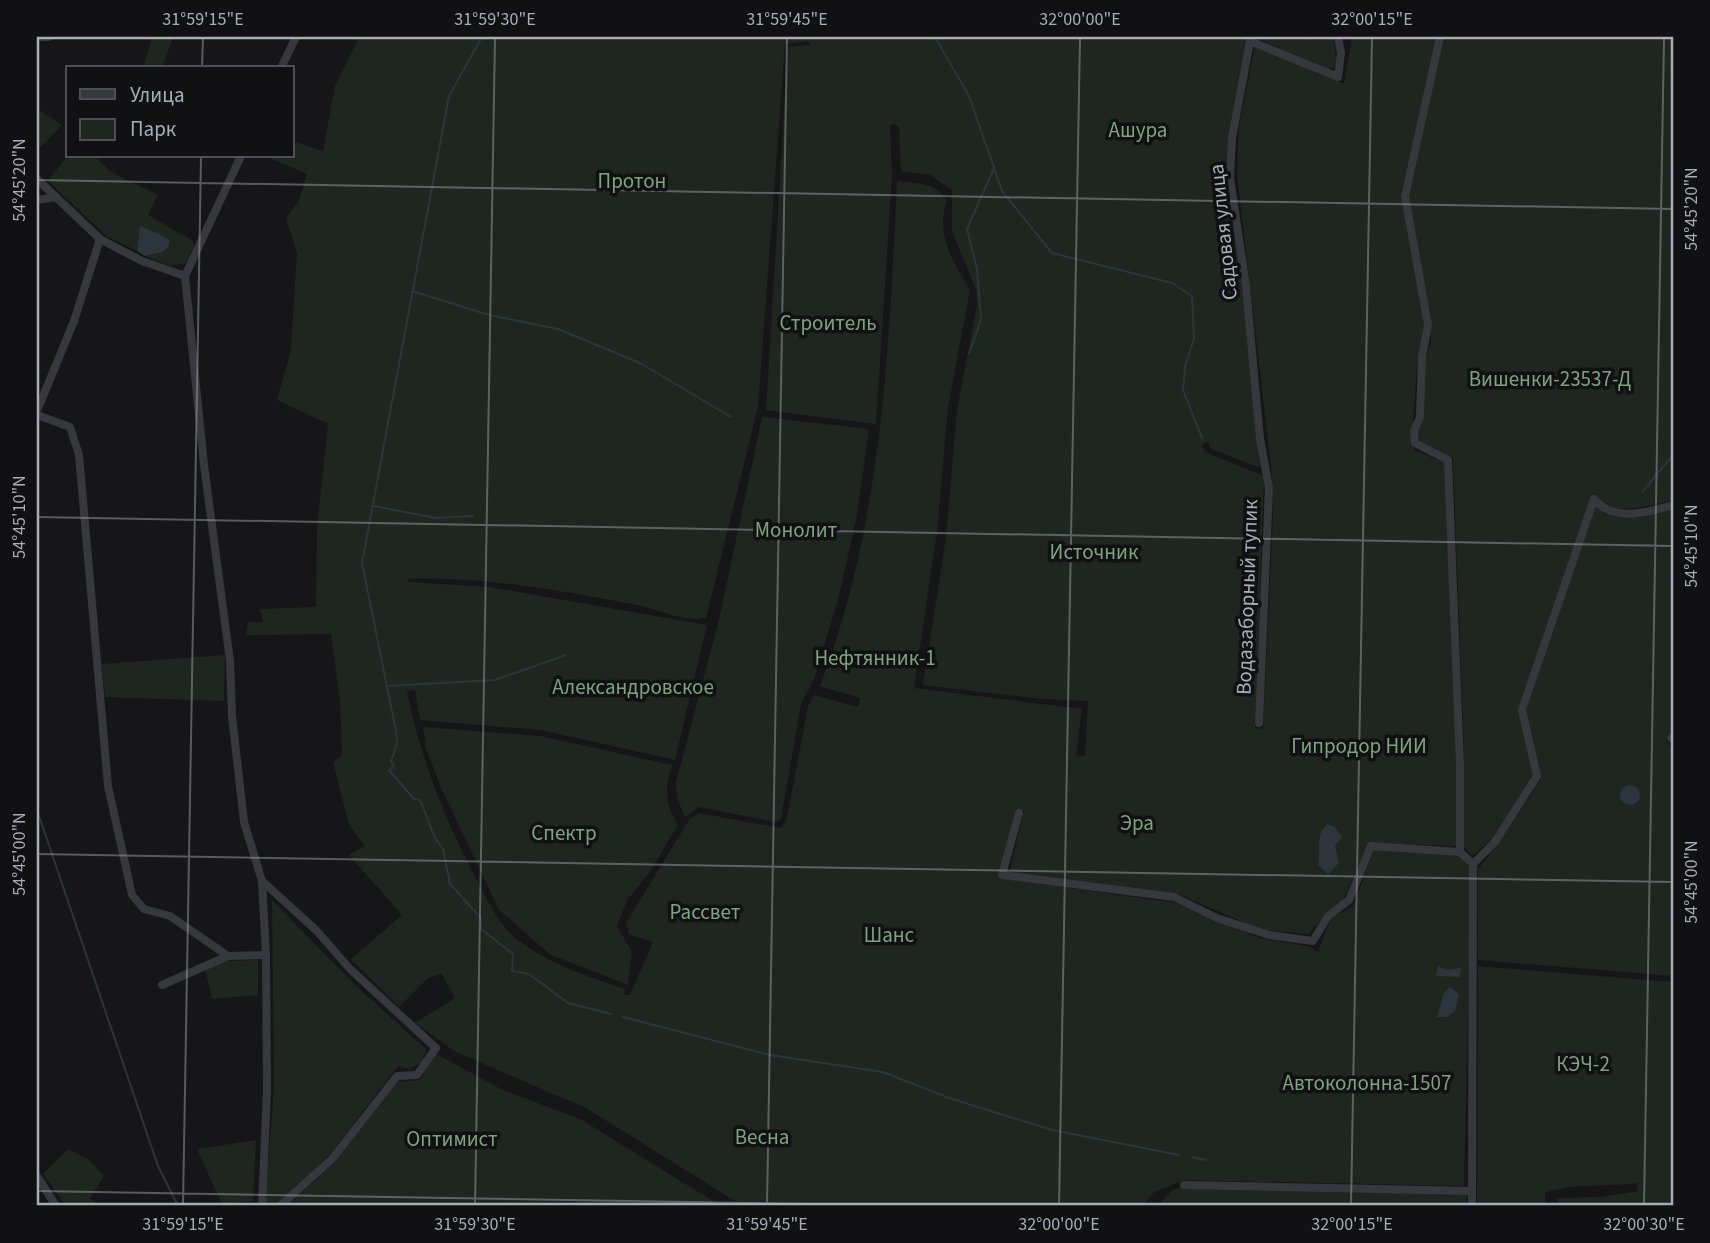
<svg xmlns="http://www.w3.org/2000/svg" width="1710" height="1243" font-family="'Source Sans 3',sans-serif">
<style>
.green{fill:#1e261f;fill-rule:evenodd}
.water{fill:#2c353c}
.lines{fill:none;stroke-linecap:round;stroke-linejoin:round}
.stream{stroke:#2c353c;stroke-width:2}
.street{stroke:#37383d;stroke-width:8}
.ticks{fill:none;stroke:#a8adb8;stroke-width:2;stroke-opacity:0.45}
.labels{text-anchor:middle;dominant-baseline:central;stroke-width:7;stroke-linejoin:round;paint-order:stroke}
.park-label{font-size:21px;fill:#7fa381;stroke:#111113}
.street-label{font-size:21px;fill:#a8adb8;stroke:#111113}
.neatline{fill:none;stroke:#a8adb8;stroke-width:2.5}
.ticks-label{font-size:18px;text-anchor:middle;fill:#a8adb8}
</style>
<rect width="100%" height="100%" fill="#161618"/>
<!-- green -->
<g class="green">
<path d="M152 37H173L162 68H143Z"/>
<path d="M359 37H1249L1231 129 1228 177 1242 271 1260 468 1210 448 1208 442 1202 444 1205 452 1264 476 1255 728 1263 729 1273 517 1271 467 1237 174 1239 126 1255 46 1344 84 1352 37H1437L1401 194 1425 320 1417 365 1412 439 1415 450 1445 463 1456 759V846L1369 843 1343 900C1327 908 1321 922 1308 934L1261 930 1183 896 1009 873 1024 811 1018 810 998 878 1178 903 1260 938 1307 946 1318 952 1331 918 1353 906 1374 849 1460 856 1471 869 1464 1186 1184 1180 1154 1192 1143 1206H743L586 1108 456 1052 415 1023 455 998 441 973 427 979 399 1007 351 959 402 915 349 855 365 846 349 825 333 762 342 755 340 701 331 634 246 635 248 622H263L260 609 316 607 317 528 328 424 277 400 291 350 297 253 286 218 299 200 307 174 265 156H292V141L323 151 335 86ZM809 41 810 45 788 47 766 410 876 424 892 176 890 125 893 124 899 127 901 171 930 175 952 190V231L976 290 977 305 957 410 946 537 923 685 1042 699 1088 701 1085 756 1076 755 1082 709 914 688 937 532 948 408 970 290C953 260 935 236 947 201 936 182 916 183 897 181 889 350 882 526 820 686L860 698 858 707 814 695 808 706 787 818 781 828 699 813 689 820 626 923 629 934 653 942 630 995H624L625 989C587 976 552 965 519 941 499 925 488 902 477 880 444 819 421 759 407 691L415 690 420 720 541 730 675 760 707 625 489 587 408 582V579C483 576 563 591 637 605 658 609 685 623 706 618L758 407 785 44Z"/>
<path d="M1254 37H1334L1336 61 1334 68 1327 69Z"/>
<path d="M1444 37H1673V500C1653 505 1609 518 1596 497L1518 710 1534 774 1494 838 1472 856 1462 844 1464 747 1453 458 1421 442 1417 431 1425 362 1431 342V319L1407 196Z"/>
<path d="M37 109 62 125 37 151Z"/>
<path d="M68 155 94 156 111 172 158 195 148 215 193 241 194 246 186 263 171 266 145 256 163 252 162 237 140 226 137 251 108 237 48 181Z"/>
<path d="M762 417 869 429 857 516 838 600 814 679 801 704 781 819 776 822 699 807 685 817 677 798 676 782 719 620Z"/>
<path d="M1594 505 1637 518 1673 509V731L1666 739 1670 747 1673 744V976L1478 960V869L1499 843 1541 779 1526 712Z"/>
<path d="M225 655 224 701 105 697 102 664Z"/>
<path d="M423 727 541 736 672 765C665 787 664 803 678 824L650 872 627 900 617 926 632 952 628 985 551 955 499 910 442 790 426 749Z"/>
<path d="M272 900 356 986 426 1049 423 1062 409 1069 398 1066 330 1154 282 1201 275 1206H265L274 1087Z"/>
<path d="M258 960V995L212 999 205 969 225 961Z"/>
<path d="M1478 966 1673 982V1206H1557V1198L1601 1197 1638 1191 1637 1183C1609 1187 1571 1183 1545 1193V1206H1477Z"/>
<path d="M435 1053 501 1089 582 1120 721 1206H287L334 1163 397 1082 420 1080Z"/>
<path d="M256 1140 253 1201 222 1204 197 1149Z"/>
<path d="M68 1149 89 1160 104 1176 90 1198 98 1206H66L43 1174Z"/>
<path d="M1183 1186 1467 1193V1206H1158L1171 1191Z"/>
</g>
<!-- water -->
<g class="water">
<path d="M140 226 169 239V245L163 252 145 256 137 251Z"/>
<circle cx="1630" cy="795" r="10"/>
<path d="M1328 824 1335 827 1342 838 1335 845 1339 863 1328 874 1318 865C1322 849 1314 835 1328 824Z"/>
<path d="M1438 966 1446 970 1461 968 1460 977 1436 976Z"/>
<path d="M1450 987 1459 994 1455 1011 1447 1017H1437L1444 992Z"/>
</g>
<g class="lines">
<!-- stream -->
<g class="stream">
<path d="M482 37 449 96 362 563 396 731 397 744 391 761 394 766 389 770 414 799 420 800 435 838 443 849 450 884 481 918V929L513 954 512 971 529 974 568 1003 611 1014"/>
<path d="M935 37 969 96 1002 191 1052 253 1172 283 1192 296 1194 339 1185 366 1183 390 1202 438"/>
<path d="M1305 37 1307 39"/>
<path d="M412 291 489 315 558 329 642 364 731 417"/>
<path d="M969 353 981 320 977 269 967 229 994 168"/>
<path d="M1643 491 1673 455"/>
<path d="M374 506 436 518 473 516"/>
<path d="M386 686 495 680 566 655"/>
<path d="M37 810 158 1166 178 1206"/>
<path d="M623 1017 770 1055 883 1072 949 1098 1052 1130 1179 1155"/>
<path d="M1192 1157 1206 1160"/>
</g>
<!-- street -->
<g class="street">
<path d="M39 37H49"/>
<path d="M1440 37 1405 196 1428 325 1422 357 1420 417 1414 431 1415 443 1448 460 1460 765V852"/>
<path d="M281 68 296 37"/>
<path d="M37 179 100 239 142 261 185 276 204 465 230 661 232 716 244 822 262 881 266 955 267 1091 262 1206"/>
<path d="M37 200 56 197"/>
<path d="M185 276 241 156"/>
<path d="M37 411 74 321 100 239"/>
<path d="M37 415 70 427 79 455 108 786 132 895 144 909 170 916 228 956"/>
<path d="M1259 723 1269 488 1260 439 1246 286 1230 178 1232 138 1250 41 1338 77 1341 53 1338 37"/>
<path d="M1671 738 1673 736"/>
<path d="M1019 813 1002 875 1174 897 1217 918 1269 935 1313 941 1328 916 1349 900 1371 846 1460 852 1473 864 1472 1206"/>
<path d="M1473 864 1495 842 1537 776 1522 710 1594 499C1613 523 1649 512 1673 505"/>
<path d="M262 881 317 931 350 969 436 1048 417 1075 397 1076 332 1159 280 1206"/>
<path d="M162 985 228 956 266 955"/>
<path d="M37 1176 56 1206"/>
<path d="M1184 1185 1472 1191"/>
</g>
</g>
<!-- ticks -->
<path class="ticks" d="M202 68 203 37M37 180 1673 209M37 517 1673 546M37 854 1673 882M37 1191 931 1206M183 1206 201 156M475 1206 495 37M767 1206 787 37M1059 1206 1080 37M1351 1206 1372 37M1644 1206 1664 37"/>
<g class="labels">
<!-- park labels -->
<g class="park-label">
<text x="1138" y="130">Ашура</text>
<text x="632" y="181">Протон</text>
<text x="828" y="323">Строитель</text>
<text x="1550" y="379">Вишенки-23537-Д</text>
<text x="796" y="530">Монолит</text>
<text x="1094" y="552">Источник</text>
<text x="875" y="658">Нефтянник-1</text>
<text x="633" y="687">Александровское</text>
<text x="1359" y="746">Гипродор НИИ</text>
<text x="1137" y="823">Эра</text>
<text x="564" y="833">Спектр</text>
<text x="705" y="912">Рассвет</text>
<text x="889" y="935">Шанс</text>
<text x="1583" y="1064">КЭЧ-2</text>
<text x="1367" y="1083">Автоколонна-1507</text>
<text x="762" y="1137">Весна</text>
<text x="452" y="1139">Оптимист</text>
</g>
<!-- street labels -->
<g class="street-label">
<text transform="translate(1223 232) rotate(-96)">Садовая улица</text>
<text transform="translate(1247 597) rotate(-88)">Водазаборный тупик</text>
</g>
</g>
<!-- border -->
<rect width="1710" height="1243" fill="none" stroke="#111113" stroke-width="77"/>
<!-- legend -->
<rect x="66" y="66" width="228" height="91" fill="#111113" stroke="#4d4f55" stroke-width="2"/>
<rect x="80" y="89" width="35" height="10" fill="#37383d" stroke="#4d4f55" stroke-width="2"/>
<text x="130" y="102" font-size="21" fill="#a8adb8">Улица</text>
<rect x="80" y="119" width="35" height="21" fill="#1e261f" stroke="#4d4f55" stroke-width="2"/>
<text x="130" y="136" font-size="21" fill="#a8adb8">Парк</text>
<rect x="38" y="38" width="1634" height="1166" class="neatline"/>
<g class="ticks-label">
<text x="203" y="25">31°59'15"E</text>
<text x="495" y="25">31°59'30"E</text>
<text x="787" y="25">31°59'45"E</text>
<text x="1080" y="25">32°00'00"E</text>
<text x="1372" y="25">32°00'15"E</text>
<text transform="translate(19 180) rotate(-90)" y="6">54°45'20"N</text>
<text transform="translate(1691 209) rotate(-90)" y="6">54°45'20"N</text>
<text transform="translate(19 517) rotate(-90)" y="6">54°45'10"N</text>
<text transform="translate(1691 546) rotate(-90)" y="6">54°45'10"N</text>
<text transform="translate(19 854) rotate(-90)" y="6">54°45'00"N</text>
<text transform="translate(1691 882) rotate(-90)" y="6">54°45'00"N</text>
<text x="183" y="1230">31°59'15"E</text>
<text x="475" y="1230">31°59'30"E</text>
<text x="767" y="1230">31°59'45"E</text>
<text x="1059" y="1230">32°00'00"E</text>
<text x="1352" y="1230">32°00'15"E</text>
<text x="1644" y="1230">32°00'30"E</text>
</g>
</svg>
